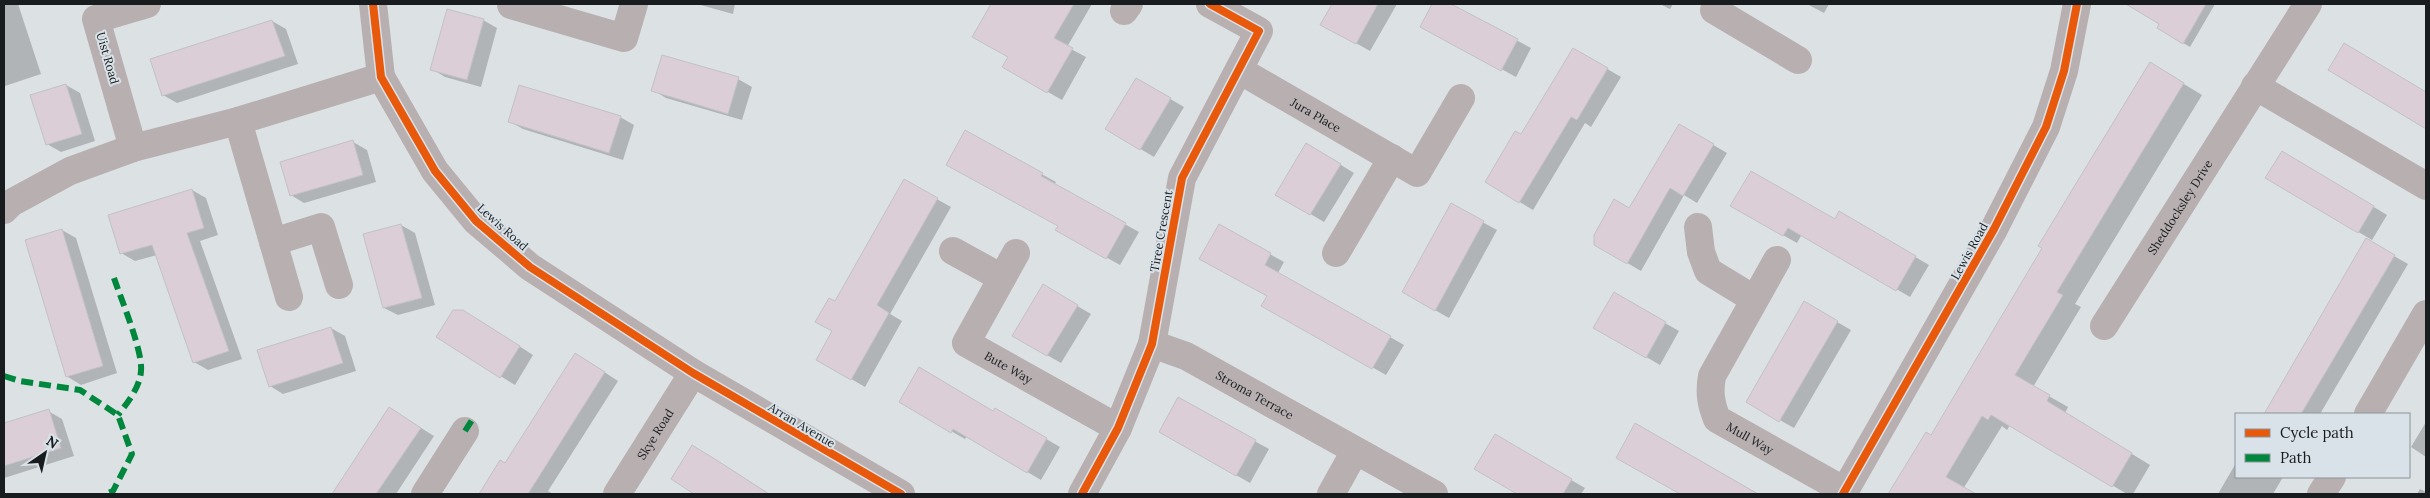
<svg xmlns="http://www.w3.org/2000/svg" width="2430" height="498" font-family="Lora,serif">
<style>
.shadow{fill:#0003}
.building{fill:#dbced6;stroke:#c2c2c4}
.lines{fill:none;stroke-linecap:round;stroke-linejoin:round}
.minor{stroke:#b8afb1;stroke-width:28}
.quiet{stroke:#00873e;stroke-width:6;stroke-dasharray:12 6;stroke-linecap:butt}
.cycleway-casing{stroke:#d9e2e8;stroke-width:11}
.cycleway{stroke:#e8590c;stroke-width:8}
.labels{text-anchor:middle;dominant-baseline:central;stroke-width:4;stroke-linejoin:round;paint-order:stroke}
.street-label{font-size:12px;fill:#181c1e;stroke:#d9e2e8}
</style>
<rect width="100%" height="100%" fill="#dce1e4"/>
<!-- shadow -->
<g class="shadow">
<path d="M4 4H18L41 74 5 86Z"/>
<path d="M697 4H735L733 14Z"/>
<path d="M1028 4H1092L1067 47 1086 57 1062 100 1004 67 1010 57 1019 19Z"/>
<path d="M1333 4H1397L1370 51 1322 24Z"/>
<path d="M1434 4H1448L1531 48 1516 77 1422 26Z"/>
<path d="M1660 4H1673L1670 9Z"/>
<path d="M1807 4H1829L1824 13Z"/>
<path d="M2139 4H2215L2190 47 2158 28 2161 23 2136 8Z"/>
<path d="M483 20 497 28 481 87 445 77 432 69Z"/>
<path d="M272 21 286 29 298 64 177 103 163 95Z"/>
<path d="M1573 49 1621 77 1591 127 1585 123 1533 210 1486 182 1522 136Z"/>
<path d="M2169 75 2202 95 2075 304 2081 307 2033 387 2068 407 2065 413 2150 465 2133 494H2127L2010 425 2007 430 2002 426 1960 494H1890L1927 433 1932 436Z"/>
<path d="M738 79 752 87 742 120 666 98 653 90Z"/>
<path d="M1136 79 1184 107 1154 157 1107 129Z"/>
<path d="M66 85 80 93 95 141 61 152 47 144Z"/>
<path d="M620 117 634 125 623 160 523 129 509 121Z"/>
<path d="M1679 125 1727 153 1697 203 1684 195 1641 271 1595 244 1630 209Z"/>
<path d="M965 132 1056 182 1054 185 1139 232 1120 265 1057 230 1059 226Z"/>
<path d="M353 142 367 150 376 182 304 203 291 195Z"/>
<path d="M1307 144 1354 173 1324 222 1277 194Z"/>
<path d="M2296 160 2387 215 2372 240 2267 178Z"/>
<path d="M904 181 951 207 890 314 902 321 865 387 817 359 833 331 835 302Z"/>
<path d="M192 190 206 198 218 235 200 241 242 359 208 370 194 362 157 255 135 261 121 253Z"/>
<path d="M1451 205 1497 230 1449 318 1403 292Z"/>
<path d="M1732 206 1835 221 1840 213 1929 265 1910 297 1802 234 1797 243Z"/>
<path d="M401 225 415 233 435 305 398 315 384 308Z"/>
<path d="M1219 226 1284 262 1278 273 1404 345 1386 375 1263 305 1268 296Z"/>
<path d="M62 230 76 238 117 373 81 385 68 377 26 241Z"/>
<path d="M2366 240 2408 264 2320 414H2265Z"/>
<path d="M1043 286 1091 314 1061 363 1014 336Z"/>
<path d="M1614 294 1679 331 1660 365 1595 327Z"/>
<path d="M1804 303 1851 330 1794 428 1748 402Z"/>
<path d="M477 319 533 355 515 385 438 337Z"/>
<path d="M331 328 345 336 356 371 283 394 270 386Z"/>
<path d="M589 362 618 381 548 491 553 494H487L482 491Z"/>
<path d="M1178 399 1269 449 1250 483 1160 432Z"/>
<path d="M900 402 994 413 996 410 1060 447 1041 480 967 436 965 439Z"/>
<path d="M389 408 434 436 396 494H333Z"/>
<path d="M48 411 62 419 74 456 4 478V425Z"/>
<path d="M2426 422V457L2411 447Z"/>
<path d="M1636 425 1758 494H1683L1618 457Z"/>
<path d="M1495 436 1585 488 1581 494H1519L1476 469Z"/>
<path d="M706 454 769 494H697L672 478Z"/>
<path d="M2236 463V477H2283L2273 494H2218Z"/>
<path d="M2420 489 2426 492V494H2417Z"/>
</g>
<!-- building -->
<g class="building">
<path d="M991 4H1074L1054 38 1073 48 1047 93 1002 67 1008 57 972 37Z"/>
<path d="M1332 4H1378L1356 44 1320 25Z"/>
<path d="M1432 4H1451L1518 39 1501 71 1420 27Z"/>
<path d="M2126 4H2206L2183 44 2157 28 2159 24Z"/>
<path d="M447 9 484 19 467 80 430 70Z"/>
<path d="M272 20 285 56 162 96 150 59Z"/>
<path d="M2344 43 2426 92V129L2328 70Z"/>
<path d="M1573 48 1608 68 1577 120 1571 117 1519 203 1485 182 1515 131 1521 134Z"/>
<path d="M662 55 739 77 728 114 651 91Z"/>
<path d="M2150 62 2184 83 2057 292 2063 295 2015 375 2050 395 2047 401 2132 453 2112 487 1991 415 1988 420 1982 416 1946 477 1976 494H1888L1926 432 1931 435 2042 248 2038 246Z"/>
<path d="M1136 78 1171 98 1140 150 1105 129Z"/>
<path d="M66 84 82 134 46 145 30 95Z"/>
<path d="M519 85 621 116 609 153 508 122Z"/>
<path d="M1679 124 1714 144 1683 196 1670 188 1627 264 1594 245V235L1614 199 1629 208Z"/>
<path d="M965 130 1043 173 1041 176 1126 223 1106 259 1055 230 1058 226 946 165Z"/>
<path d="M353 140 363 175 290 196 280 162Z"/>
<path d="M1306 143 1341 164 1310 215 1275 195Z"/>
<path d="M2282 151 2374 206 2358 233 2265 178Z"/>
<path d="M1751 171 1835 219 1839 211 1916 256 1896 291 1788 228 1783 236 1730 206Z"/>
<path d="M904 179 938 198 877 305 889 313 851 380 816 360 832 331 815 322 829 298 835 301Z"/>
<path d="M192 189 204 228 187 233 229 351 193 363 152 245 120 254 108 215Z"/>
<path d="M1451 203 1484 221 1435 311 1402 292Z"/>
<path d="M401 224 422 298 383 308 363 234Z"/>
<path d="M1219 224 1271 253 1265 265 1391 336 1372 369 1261 306 1267 296 1199 259Z"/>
<path d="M62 229 103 366 66 377 25 240Z"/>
<path d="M2366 238 2395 255 2301 414H2264Z"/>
<path d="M1043 284 1078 305 1047 356 1012 336Z"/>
<path d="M1614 292 1666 322 1646 358 1593 328Z"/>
<path d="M1804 301 1838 321 1779 422 1746 402Z"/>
<path d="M453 310H463L520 346 500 378 436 337Z"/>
<path d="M331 327 343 363 269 387 257 350Z"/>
<path d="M575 353 605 372 528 494H479L500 460 505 463Z"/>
<path d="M919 367 993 411 995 408 1047 438 1027 473 953 429 951 433 899 402Z"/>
<path d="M1178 397 1256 440 1236 476 1159 432Z"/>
<path d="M389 407 421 428 376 494H332Z"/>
<path d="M49 409 61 448 4 466V423Z"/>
<path d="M1635 423 1661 438 1758 494H1680L1616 458Z"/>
<path d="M1495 434 1572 479 1563 494H1517L1474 469Z"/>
<path d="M692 445 718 461 769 494H694L671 479Z"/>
</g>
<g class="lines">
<!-- minor -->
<g class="minor">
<path d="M373 4 381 77 435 171 476 221 530 267 693 373 901 494"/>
<path d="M1718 4 1714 10 1798 60"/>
<path d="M511 5 624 38 634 4"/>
<path d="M1124 11 1129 4"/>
<path id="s1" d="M1239 70 1417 173 1461 98"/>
<path d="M2255 86 2426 186"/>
<path d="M238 121 289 297"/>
<path d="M133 148 96 19 147 4"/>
<path d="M4 210 11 203 70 171 133 148 238 121 381 77"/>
<path d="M1698 227 1701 252 1708 271 1754 299"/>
<path d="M273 242 321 227 339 285"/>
<path d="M953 251 1002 278"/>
<path id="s2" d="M1016 253 966 343 1118 428"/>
<path d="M1336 253 1392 158"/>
<path id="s3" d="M1777 260 1712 376C1709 393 1711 404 1717 419L1845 491"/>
<path id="s4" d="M2104 326 2308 4"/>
<path id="s5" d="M1152 344 1186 356 1434 494"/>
<path d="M2368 414 2426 314"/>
<path d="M425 494 465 431"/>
<path id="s6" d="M617 494 693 373"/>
<path d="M1082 494 1118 428 1152 344 1182 178 1259 31 1210 4"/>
<path d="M1331 494 1355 451"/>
<path d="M1843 494 1994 229 2046 127 2064 71 2077 4"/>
<path d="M2321 494 2332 477"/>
</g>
<!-- quiet -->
<g class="quiet">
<path d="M114 278C121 299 143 351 141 371 140 387 128 402 118 415"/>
<path d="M4 376 20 381 80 390 118 415 132 454 113 491 106 494"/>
<path d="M465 431 474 417"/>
</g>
<!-- cycleway casing -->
<g class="cycleway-casing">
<g id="cycleway">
<path d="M373 4 381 77 435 171 476 221 530 267 693 373 901 494"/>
<path d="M1082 494 1118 428 1152 344 1182 178 1259 31 1210 4"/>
<path d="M1843 494 1994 229 2046 127 2064 71 2077 4"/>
</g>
</g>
<!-- cycleway -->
<use href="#cycleway" class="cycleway"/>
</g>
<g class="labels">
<!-- street labels -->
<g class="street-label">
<text transform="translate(108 58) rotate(74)">Uist Road</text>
<text stroke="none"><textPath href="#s1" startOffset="89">Jura Place</textPath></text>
<text stroke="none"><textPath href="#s4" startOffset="141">Sheddocksley Drive</textPath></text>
<text transform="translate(503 227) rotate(42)">Lewis Road</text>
<text transform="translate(1161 231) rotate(-80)">Tiree Crescent</text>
<text transform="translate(1969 251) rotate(-61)">Lewis Road</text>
<text stroke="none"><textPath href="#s2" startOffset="152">Bute Way</textPath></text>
<text stroke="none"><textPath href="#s5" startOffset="115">Stroma Terrace</textPath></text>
<text transform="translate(802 425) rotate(31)">Arran Avenue</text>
<text stroke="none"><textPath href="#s6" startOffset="71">Skye Road</textPath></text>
<text stroke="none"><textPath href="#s3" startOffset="215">Mull Way</textPath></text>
</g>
</g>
<!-- border -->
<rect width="2430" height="498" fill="none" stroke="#181c1e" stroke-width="10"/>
<!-- legend -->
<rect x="2235" y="413" width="175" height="65" fill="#d9e2e8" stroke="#8c9397"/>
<rect x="2245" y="429" width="25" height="8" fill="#e8590c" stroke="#8c9397"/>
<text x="2280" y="438" font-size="15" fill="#181c1e">Cycle path</text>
<rect x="2245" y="454" width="25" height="8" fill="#00873e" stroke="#8c9397"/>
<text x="2280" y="463" font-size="15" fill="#181c1e">Path</text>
<!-- north arrow -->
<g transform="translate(45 453) rotate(34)" stroke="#d9e2e8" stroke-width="4" paint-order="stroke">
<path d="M0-4L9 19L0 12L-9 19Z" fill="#181c1e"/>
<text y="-8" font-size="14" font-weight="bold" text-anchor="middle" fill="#181c1e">N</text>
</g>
</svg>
